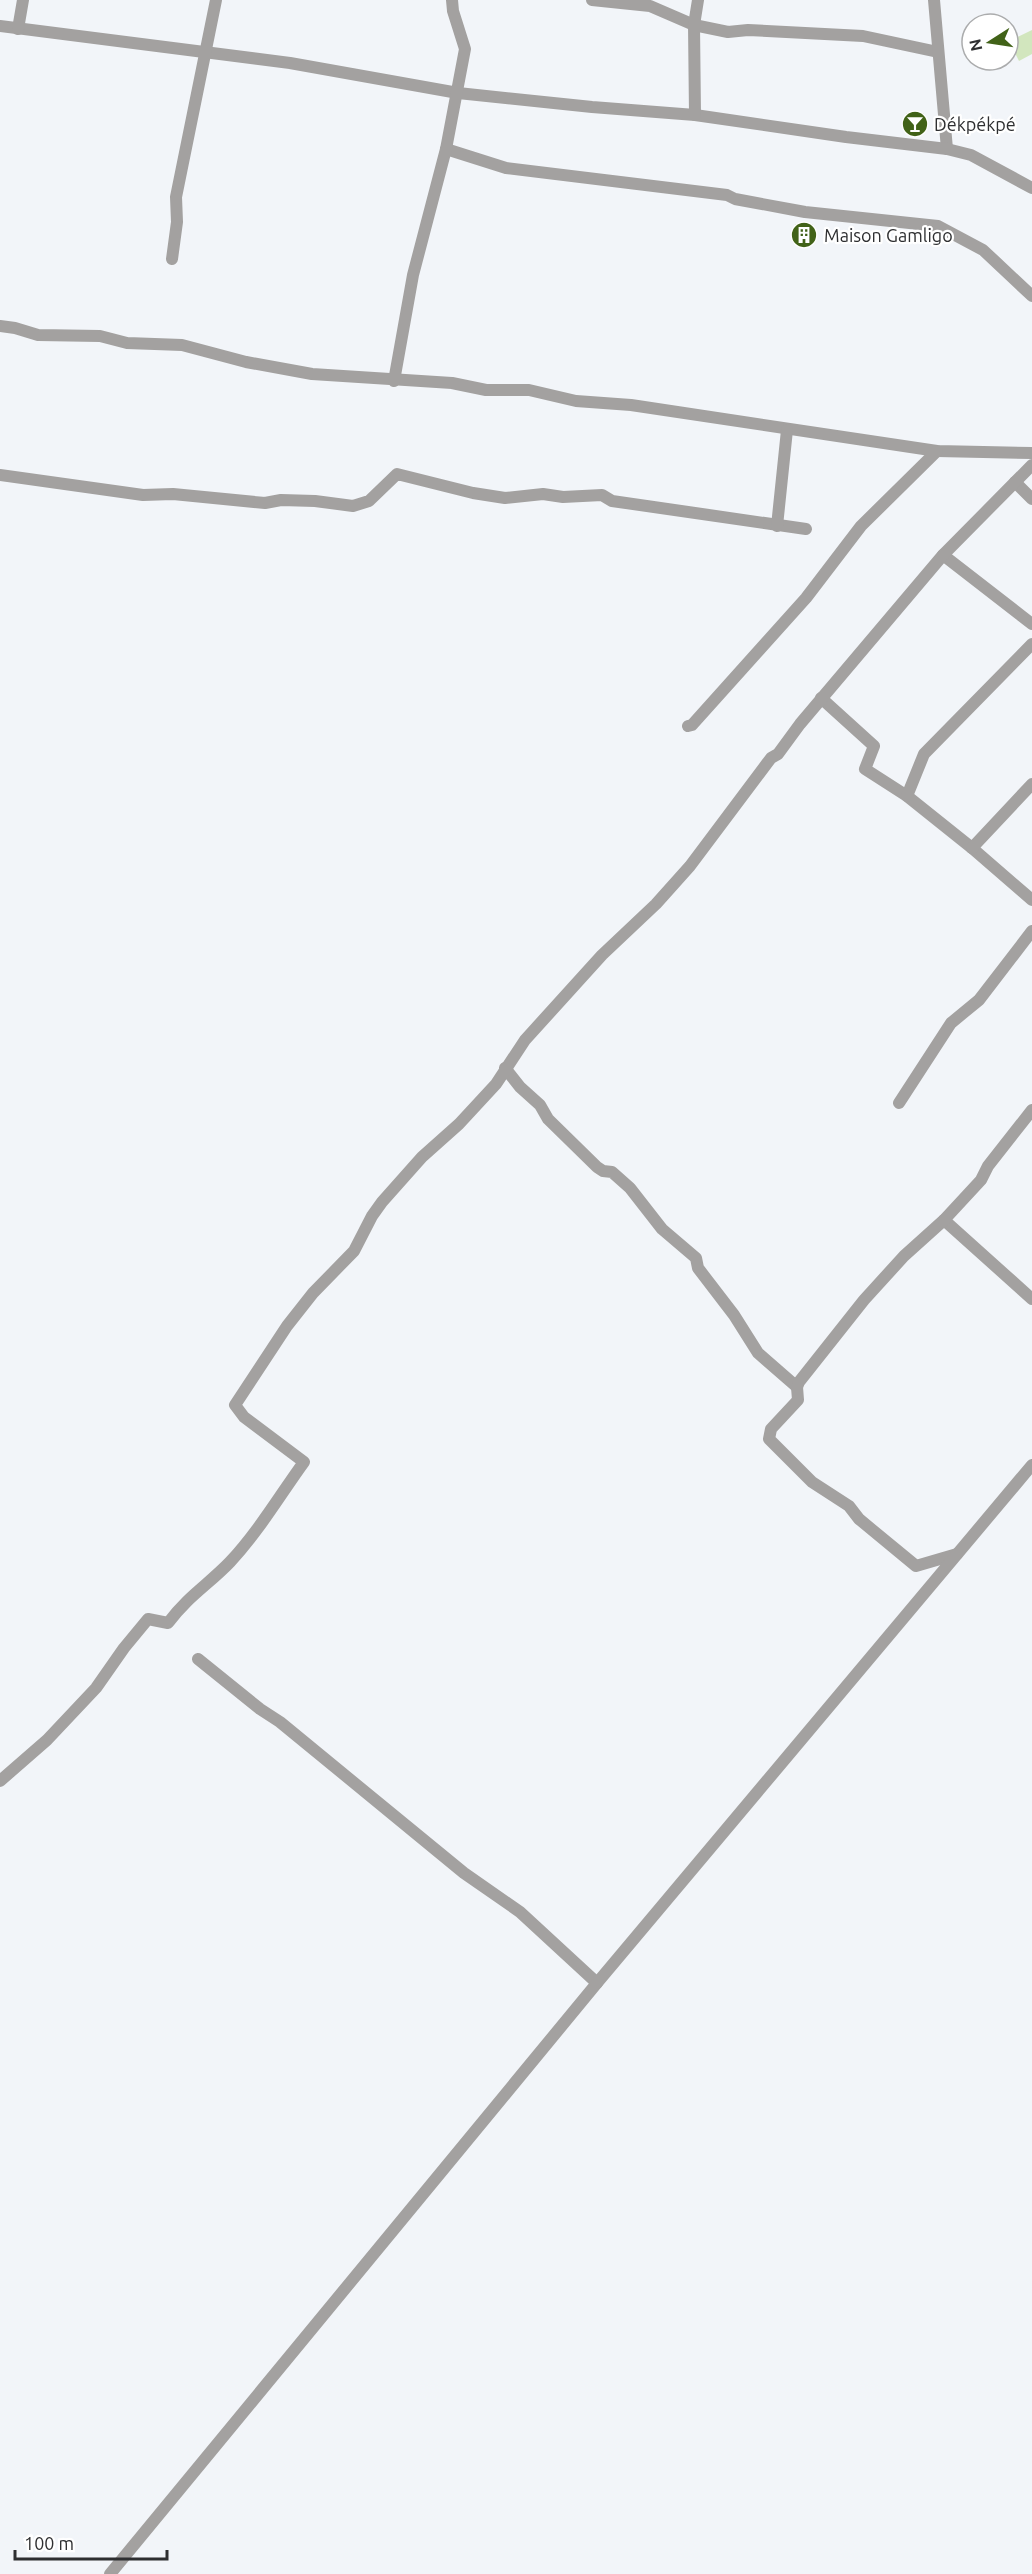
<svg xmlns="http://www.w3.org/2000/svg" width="1032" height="2574" font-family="Ubuntu,sans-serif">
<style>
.green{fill:#d2e6be}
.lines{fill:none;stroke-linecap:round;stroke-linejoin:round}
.minor{stroke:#a3a1a0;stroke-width:12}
.labels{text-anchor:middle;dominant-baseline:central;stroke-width:4.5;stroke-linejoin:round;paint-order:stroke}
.poi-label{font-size:18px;fill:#2e2f31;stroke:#fff;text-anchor:start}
</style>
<rect width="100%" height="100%" fill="#f2f5f9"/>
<!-- green -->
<path class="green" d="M1032 30V54L1019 61 1009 41Z"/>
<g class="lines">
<!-- minor -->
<g class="minor">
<path d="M592 0 650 6 694 25 728 32 748 30 863 36 938 52"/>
<path d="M934 0 947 149"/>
<path d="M0 26 290 63 458 93 592 107 695 115 846 137 947 149 971 155 1032 188"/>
<path d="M18 29 23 0"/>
<path d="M695 115 694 25 698 0"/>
<path d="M446 149 506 168 727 195 735 199 805 212 938 226 983 250 1032 296"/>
<path d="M172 259 177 222 176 197 216 0"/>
<path d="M0 326 15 328 38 335 100 336 127 343 182 345 246 362 312 374 452 383 486 390H529L576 401 631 405 937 451 1032 453"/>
<path d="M394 381 413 275 446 149 465 49 453 11 452 0"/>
<path d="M0 475 143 495 173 494 265 503 281 500 315 501 353 506 369 501 397 474 473 493 505 498 543 494 563 497 602 495 612 501 806 529"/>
<path d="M1015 482 1032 499"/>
<path d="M777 526 787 430"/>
<path d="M943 555 1032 624"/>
<path d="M821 698 874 746 865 769 907 796 972 848 1032 900"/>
<path d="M688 726 692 725 806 598 861 526 937 451"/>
<path d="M907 796 924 754 1032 644"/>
<path d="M972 848 1032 784"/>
<path d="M505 1068 520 1087 540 1105 548 1119 597 1167 603 1171 612 1172 630 1188 662 1229 696 1258 698 1268 734 1315 758 1353 797 1387"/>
<path d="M899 1103 951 1023 979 1000 1032 931"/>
<path d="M944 1220 1032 1299"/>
<path d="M957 1554 916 1566 859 1519 849 1506 812 1482 769 1439 771 1429 798 1400 797 1387 799 1382 864 1300 904 1256 944 1220 981 1180 988 1166 1032 1110"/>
<path d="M198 1659 260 1709 280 1722 464 1873 520 1912 597 1983"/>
<path d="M0 1781 47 1740 96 1688 124 1648 148 1619 168 1623C188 1596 209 1584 230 1562 259 1531 280 1495 304 1462L244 1417 235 1405 287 1326 313 1293 354 1251 372 1216 382 1202 422 1157 459 1124 496 1084 525 1040 602 955 656 904 690 866 771 758 778 754 800 724 943 555 1032 465"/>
<path d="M110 2574 597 1983 1032 1465"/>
</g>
</g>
<!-- icons -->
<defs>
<g id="bar-disc" transform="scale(1.35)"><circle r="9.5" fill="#416218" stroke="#fff"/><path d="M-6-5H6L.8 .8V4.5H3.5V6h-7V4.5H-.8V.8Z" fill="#fff"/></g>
<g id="building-disc" transform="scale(1.35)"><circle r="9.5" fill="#416218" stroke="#fff"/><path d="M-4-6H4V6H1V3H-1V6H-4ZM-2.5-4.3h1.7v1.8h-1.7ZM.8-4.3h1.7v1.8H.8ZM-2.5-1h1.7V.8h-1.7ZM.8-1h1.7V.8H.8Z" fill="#fff"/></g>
</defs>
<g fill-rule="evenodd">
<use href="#bar-disc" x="915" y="124"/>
<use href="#building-disc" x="804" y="235"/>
</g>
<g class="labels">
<!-- poi labels -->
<g class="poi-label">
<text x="934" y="124">Dékpékpé</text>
<text x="824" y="235">Maison Gamligo</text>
</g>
</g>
<!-- north arrow -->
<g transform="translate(990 42) rotate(258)"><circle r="28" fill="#ffffff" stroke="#abacad" stroke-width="1.5"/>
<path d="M0-4.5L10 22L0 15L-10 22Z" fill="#416218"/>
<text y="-9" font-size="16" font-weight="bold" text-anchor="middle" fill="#2e2f31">N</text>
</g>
<!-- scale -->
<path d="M15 2550v9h152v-9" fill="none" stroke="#2e2f31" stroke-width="3"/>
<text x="24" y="2550" font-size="18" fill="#2e2f31" stroke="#ffffff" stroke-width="4.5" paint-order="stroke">100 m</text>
</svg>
